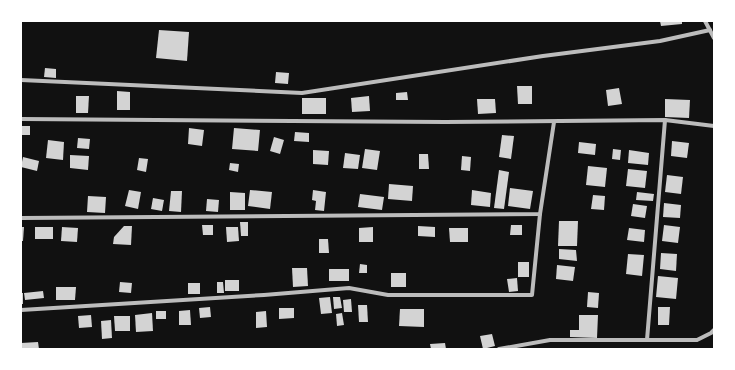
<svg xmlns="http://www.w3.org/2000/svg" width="735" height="370" font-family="'Fira Sans',sans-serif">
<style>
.building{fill:#d3d3d3}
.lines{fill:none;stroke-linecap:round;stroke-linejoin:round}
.minor{stroke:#bcbcbc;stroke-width:4}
</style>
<rect width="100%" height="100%" fill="#111"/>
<!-- building -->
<g class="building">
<path d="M660 21H682V24L661 26Z"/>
<path d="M159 30 189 32 187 61 156 58Z"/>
<path d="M45 68 56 69V78L44 77Z"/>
<path d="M276 72 289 73 288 84 275 83Z"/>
<path d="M517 86H532V104H518Z"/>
<path d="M619 88 622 104 608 106 606 90Z"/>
<path d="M117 91 130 92V110H117Z"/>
<path d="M407 92 408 100H396V93Z"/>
<path d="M76 96H89L88 113H76Z"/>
<path d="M369 96 370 111 352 112 351 98Z"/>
<rect x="302" y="98" width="24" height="16"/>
<path d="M477 99H495L496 113 478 114Z"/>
<path d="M665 99 690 100 689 118 665 117Z"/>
<rect x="21" y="126" width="9" height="9"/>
<path d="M189 128 204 130 202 146 188 144Z"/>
<path d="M234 128 260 130 258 151 232 149Z"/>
<path d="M295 132 309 133V142L294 141Z"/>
<path d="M502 135 514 136 511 159 499 157Z"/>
<path d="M274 137 284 140 280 154 270 151Z"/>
<path d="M78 138 90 139 89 149 77 148Z"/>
<path d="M48 140 64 142 63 160 46 158Z"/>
<path d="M672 141 689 143 687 158 671 156Z"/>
<path d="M579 142 596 144 595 155 578 153Z"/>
<path d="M365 149 380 151 377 170 362 168Z"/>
<path d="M613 149 621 150 620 160 612 159Z"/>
<path d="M313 150 329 151 328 165 313 164Z"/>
<path d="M629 150 649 153 648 165 628 163Z"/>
<path d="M345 153 360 155 358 169 343 168Z"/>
<path d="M419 154H428L429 169H419Z"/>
<path d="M70 155 89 156 88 170 70 168Z"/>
<path d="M462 156 471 157 470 171 461 170Z"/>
<path d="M23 157 39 161 37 171 21 167Z"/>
<path d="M139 158 148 159 146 172 137 170Z"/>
<path d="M230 163 239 164 238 172 229 170Z"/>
<path d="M588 166 607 168 605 187 586 185Z"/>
<path d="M628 169 647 171 645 188 626 186Z"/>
<path d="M499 170 509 172 504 209 494 208Z"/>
<path d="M667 175 683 177 681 194 665 192Z"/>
<path d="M389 184 413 186 412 201 388 199Z"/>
<path d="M510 188 533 191 530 209 508 206Z"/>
<path d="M129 190 141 192 138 209 125 206Z"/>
<path d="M250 190 272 192 270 209 248 206Z"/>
<path d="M313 190 326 192 324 211 315 210 316 201 312 200Z"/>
<path d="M472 190 491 193 490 207 471 205Z"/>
<path d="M171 191H182L181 212 169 211Z"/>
<path d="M230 192 245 193V210H230Z"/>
<path d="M637 192 654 194 653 201 636 200Z"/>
<path d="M360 194 384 197 382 210 358 207Z"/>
<path d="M593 195 605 196 604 210 591 209Z"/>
<path d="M88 196 106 197 105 213 87 212Z"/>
<path d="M153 198 164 200 162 211 151 209Z"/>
<path d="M207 199 219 200 218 212 206 211Z"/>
<path d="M664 203 681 205 680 218 663 217Z"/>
<path d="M633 204 647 206 645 218 631 216Z"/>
<path d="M559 221H578L577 246H558Z"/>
<path d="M240 222H248V236H241Z"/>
<path d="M202 225H213V235H203Z"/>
<path d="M511 225H522V235H510Z"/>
<path d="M664 225 680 227 678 243 662 241Z"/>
<path d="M124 226H132L131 245 113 244 114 237Z"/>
<path d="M418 226 435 227V237L418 236Z"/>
<path d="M21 227H24L23 241H21Z"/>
<rect x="35" y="227" width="18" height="12"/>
<path d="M62 227 78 228 77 242 61 241Z"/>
<path d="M226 227H238L239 241 227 242Z"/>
<path d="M373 227V242H359V228Z"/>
<path d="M449 228H468V242H450Z"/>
<path d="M629 228 645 230 644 242 627 240Z"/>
<path d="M319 239H328L329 253H319Z"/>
<path d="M559 249 576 250 577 261 559 259Z"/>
<path d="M661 253 677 254 676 271 660 269Z"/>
<path d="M628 254 644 255 642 276 626 274Z"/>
<rect x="518" y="262" width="11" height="15"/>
<path d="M360 264 367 265V273H359Z"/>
<path d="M557 265 575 267 573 281 556 279Z"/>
<path d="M292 268H307L308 286 293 287Z"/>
<rect x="329" y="269" width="20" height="12"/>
<rect x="391" y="273" width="15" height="14"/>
<path d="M658 276 678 278 676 299 656 297Z"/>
<path d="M517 278 518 291 509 292 507 279Z"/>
<rect x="225" y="280" width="14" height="11"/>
<path d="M120 282 132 283 131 293 119 292Z"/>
<path d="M217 282H223L224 293H217Z"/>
<rect x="188" y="283" width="12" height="11"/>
<path d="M56 287H76L75 300H56Z"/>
<path d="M43 291 44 298 25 300 24 293Z"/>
<path d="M588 292 599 293 598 308 587 307Z"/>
<rect x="21" y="293" width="2" height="11"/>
<path d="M330 297 332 313 321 314 319 298Z"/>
<path d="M333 297H340L342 308 334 309Z"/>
<path d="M351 299 352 312H344L343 300Z"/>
<path d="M358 305H367L368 322H359Z"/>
<path d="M210 307 211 317 200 318 199 308Z"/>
<path d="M658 307H670L669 325H658Z"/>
<path d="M279 308H294V318L279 319Z"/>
<path d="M400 309H424V327L399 326Z"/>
<path d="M190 310 191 325H179V311Z"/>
<rect x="156" y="311" width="10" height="8"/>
<path d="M266 311 267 327 256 328V312Z"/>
<path d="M152 313 153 331 136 332 135 315Z"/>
<path d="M342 313 344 325 337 326 336 314Z"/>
<path d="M91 315 92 327 79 328 78 316Z"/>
<path d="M579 315H598L597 338 570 337V330H579Z"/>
<path d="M114 316H130V331H115Z"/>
<path d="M111 320 112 338 102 339 101 321Z"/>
<path d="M492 334 495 346 483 349 480 336Z"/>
<path d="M38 342 39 349H21V343Z"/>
<path d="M445 343 446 349H431L430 344Z"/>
</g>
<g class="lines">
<!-- minor -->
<g class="minor">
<path d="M705 21 714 38"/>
<path d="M21 80 302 93 543 56 660 41 710 30"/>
<path d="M21 119 445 122 665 120 714 126"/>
<path d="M21 218 540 214 554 122"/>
<path d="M21 310 264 295 349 288 388 295H532L540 214"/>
<path d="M647 340 665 120"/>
<path d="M499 349 550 340H697L711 333 714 330"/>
</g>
</g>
<!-- border -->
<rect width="735" height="370" fill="none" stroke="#ffffff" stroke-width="44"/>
</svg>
